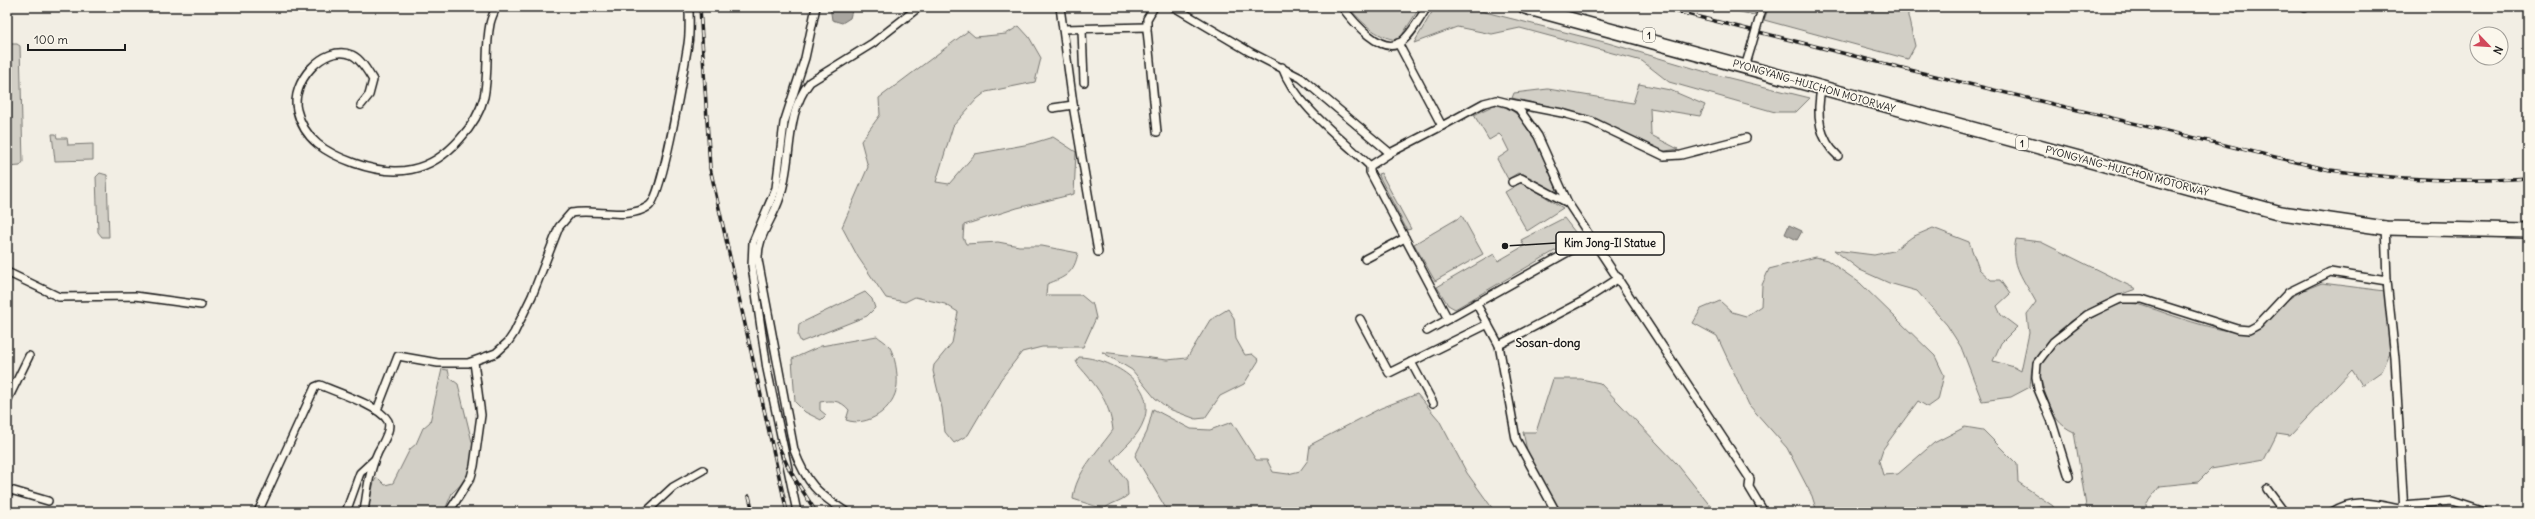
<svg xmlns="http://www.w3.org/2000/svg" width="2535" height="519" font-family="Delius,sans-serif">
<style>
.green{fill:#d2cfc6;stroke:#777671}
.water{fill:#a9a6a0;stroke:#716f6b}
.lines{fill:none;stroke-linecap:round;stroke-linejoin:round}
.street-casing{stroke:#1c1c1c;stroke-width:10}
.highway-casing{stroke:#1c1c1c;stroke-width:16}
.street{stroke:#fbf7ec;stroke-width:7}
.highway{stroke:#fbf7ec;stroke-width:13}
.rail-casing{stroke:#1c1c1c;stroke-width:3.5}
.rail{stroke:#fbf7ec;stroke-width:2;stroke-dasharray:6;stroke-linecap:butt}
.street-bridge-casing{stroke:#1c1c1c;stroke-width:10;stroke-linecap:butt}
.street-bridge{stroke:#fbf7ec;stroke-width:7}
.labels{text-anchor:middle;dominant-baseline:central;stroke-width:3;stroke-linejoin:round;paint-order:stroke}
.shield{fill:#fbf7ec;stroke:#5f5e5a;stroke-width:1}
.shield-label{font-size:9px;font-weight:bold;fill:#1c1c1c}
.street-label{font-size:10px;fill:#1c1c1c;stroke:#fbf7ec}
.quarter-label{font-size:12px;font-weight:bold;fill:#1c1c1c;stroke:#fbf7ec}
.leader{fill:none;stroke:#1c1c1c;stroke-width:1.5}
.callout-dot{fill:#1c1c1c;stroke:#fbf7ec;stroke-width:1.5}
.callout{fill:#fbf7ec;stroke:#1c1c1c;stroke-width:1.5}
.callout-label{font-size:11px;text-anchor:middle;font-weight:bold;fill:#1c1c1c}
</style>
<rect width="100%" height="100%" fill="#f2eee4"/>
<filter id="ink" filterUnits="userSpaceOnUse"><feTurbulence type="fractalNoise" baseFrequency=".025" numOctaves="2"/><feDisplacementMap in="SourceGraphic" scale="8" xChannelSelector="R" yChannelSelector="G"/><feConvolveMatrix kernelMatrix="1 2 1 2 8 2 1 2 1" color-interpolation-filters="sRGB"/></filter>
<g filter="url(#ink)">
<!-- green -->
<g class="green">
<path d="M1348 7H1420L1402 35 1397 40C1375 37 1362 22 1348 7Z"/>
<path d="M1435 7H1465L1608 43 1713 74 1810 98 1796 112H1775L1669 82 1642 61 1520 28 1492 34 1457 27 1414 43Z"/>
<path d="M1718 7H1758L1754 15Z"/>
<path d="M1769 7H1908V16L1915 46 1908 59 1764 20Z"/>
<path d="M1019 26 1029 37 1041 58 1035 82 986 92 977 99 953 126 936 182 949 184 975 154 1030 144 1053 137 1076 152 1074 194 1017 208 964 225 963 238 966 244 998 242 1019 246H1042L1078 253C1074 273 1066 277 1047 284L1046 295H1081L1093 305 1096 318 1083 347H1042L1022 352 1001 379 968 435 954 443 945 432 942 408 933 371 934 365 952 343 958 312 945 304 915 297 905 302 886 298 858 257 842 227 868 167 861 141 880 115 879 98 968 31 975 37 1006 34Z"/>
<path d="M7 44H17L20 46 23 162 20 166 7 167V233Z"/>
<path d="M1639 84 1670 90 1705 105 1700 116 1650 108 1651 135 1678 149 1659 152 1598 121 1561 109 1512 98 1514 93 1548 89 1633 103Z"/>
<path d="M1494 105C1530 106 1544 161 1557 190V195L1518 173 1508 179 1497 159 1509 151 1502 137 1499 134 1489 140 1474 115Z"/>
<path d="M52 134H56L57 138H67L68 145 93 144V160L55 161Z"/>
<path d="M100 173 107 175 109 237H102L98 232 96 177Z"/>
<path d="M1381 173 1411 229 1407 230 1378 174Z"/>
<path d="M1522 182 1563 208 1527 231 1505 192Z"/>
<path d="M1462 216 1483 254 1435 281 1414 244Z"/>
<path d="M1564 218 1575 232 1577 238 1455 309 1448 305 1437 287 1494 254 1498 261 1524 246 1521 240Z"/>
<path d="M1933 228 1969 242 1979 269 1991 280H2000L2010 294 1997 306 2001 315 2017 327 2001 343 1993 361 2014 367 2021 371 2029 333 2027 314 2036 302C2024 280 2010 265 2016 239L2041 242 2136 289C2098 302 2056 324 2035 359 2031 366 2031 379 2030 387L2011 397 1982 401 1961 347 1947 325 1917 291 1889 283 1860 270 1834 250 1874 255 1893 251 1912 237Z"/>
<path d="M1816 257 1827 260 1860 283 1935 356 1944 375 1938 400 1928 407 1918 401 1883 449 1879 461 1883 475 1898 474 1934 443 1965 427 1983 430 2017 464 2018 482 2053 506 2055 512H1817L1812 496 1787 448 1749 405 1717 336 1693 323 1701 309 1720 301 1732 312 1746 316 1761 306 1762 285 1769 269Z"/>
<path d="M2322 283 2385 291 2391 351 2382 371 2362 385 2352 370 2290 436 2277 434 2264 460 2211 469 2198 482 2160 486 2146 504 2147 512H2087L2074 432C2060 426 2053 416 2048 401 2044 390 2037 374 2042 362 2050 344 2105 305 2126 303 2130 303 2134 304 2138 304 2162 311 2242 344 2261 328 2268 322 2273 313 2279 307 2291 295 2306 289 2322 283Z"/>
<path d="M865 292 872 299 875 308 867 316 801 342 798 336 799 324Z"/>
<path d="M1228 309 1234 318 1236 339 1245 355 1252 354 1259 360 1244 384 1220 396 1205 418 1196 419 1169 409 1155 398 1132 370 1102 352 1167 360 1187 358 1210 320Z"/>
<path d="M877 336C880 339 886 342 889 346 895 355 898 374 897 385 895 409 867 428 846 420L849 410C841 400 832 400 820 402V410L826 415 821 420 805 412 795 402 792 359 821 346Z"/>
<path d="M1079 357C1110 358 1157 383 1144 420 1138 438 1123 447 1112 461L1127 481 1128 495C1120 502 1112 502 1104 509L1073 499C1075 473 1098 451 1113 430 1110 402 1096 385 1078 365L1076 361Z"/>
<path d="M442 369 448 370 450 378 458 384 473 446 470 469 465 481 452 493 444 512H367L374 482 377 477 385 485 393 483 410 449 416 444 423 428 430 422Z"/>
<path d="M1553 379H1581L1600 383 1677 464 1715 512H1560L1528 455 1523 432H1536Z"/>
<path d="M1417 394 1439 420 1467 473 1495 512H1168L1135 456 1147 432 1153 409 1191 429 1210 430 1232 422 1256 460H1267L1273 472 1288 474 1300 471 1308 460 1310 445 1381 408Z"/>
</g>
<!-- water -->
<g class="water">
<path d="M830 7H853L850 18 842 23 832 20Z"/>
<path d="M1789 225 1802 231 1797 240 1785 234Z"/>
</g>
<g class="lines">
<!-- street casing -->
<g class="street-casing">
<g id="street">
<path d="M1060 7 1074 111 1098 252"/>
<path d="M1154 7 1147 19V30L1157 132"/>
<path d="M1174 7 1250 52 1301 78 1390 153"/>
<path d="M1342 7C1352 20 1382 57 1401 42 1412 34 1420 18 1427 7"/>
<path d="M2303 7 2304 8"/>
<path d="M1760 16 1763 7"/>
<path d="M1063 29 1147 27"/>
<path d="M1082 29 1084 82"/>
<path d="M1398 43 1442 126 1484 103 1496 100 1508 103 1519 109 1538 136 1568 203 1750 479 1749 487 1764 512"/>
<path d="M1282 67C1296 106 1341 138 1370 166"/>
<path d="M1745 67 1752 44"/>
<path d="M1822 85C1816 111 1817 137 1838 156"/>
<path d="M1510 103 1562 113 1591 121 1664 156 1681 155 1746 138"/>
<path d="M361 105 369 95 373 80C368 72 361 59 352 55 323 43 290 84 297 110 304 140 326 153 354 163 396 178 430 173 460 139 471 127 480 113 484 97 489 73 485 48 490 24 491 18 494 13 496 7"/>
<path d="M1053 108 1073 105"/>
<path d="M1442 126 1390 153 1370 166V172L1448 319"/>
<path d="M1512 182 1521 178 1568 203"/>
<path d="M2385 225 2387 281 2395 358 2404 512"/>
<path d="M1365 259 1405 238"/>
<path d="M7 272 59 297 135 296 201 305"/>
<path d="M1476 303 1499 345 1516 439 1556 512"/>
<path d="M1360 319 1389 373 1488 324"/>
<path d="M1427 331 1593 238"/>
<path d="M1499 345 1585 300 1619 278"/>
<path d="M1411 362 1433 403"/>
<path d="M7 401 29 356"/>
<path d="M377 410 398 356 438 363H468L496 353 508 342 514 333 532 296 559 227 571 213C595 208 627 221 649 206 663 196 684 68 688 44 690 32 689 19 689 7"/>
<path d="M2069 477 2052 422 2038 389 2036 377 2037 363 2053 342 2087 315 2120 299H2142L2237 329 2249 330 2258 325 2289 292 2330 272 2387 281"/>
<path d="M7 489 48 501"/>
<path d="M2267 489 2284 512"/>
<path d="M2403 505 2452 501 2485 512"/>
<path d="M258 512 315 387 320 385C336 392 380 406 388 421 392 430 382 444 378 452 369 471 367 492 364 512"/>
<path d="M346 512 360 473 374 460"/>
<path d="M449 512 471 477 474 466 481 415 474 362"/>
<path d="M646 512 673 487 703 470"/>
<path d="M797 512 767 369 752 266 753 242 776 188 784 123 805 58 816 7"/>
<path d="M846 512C817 493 807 484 794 450L758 260C757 235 773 220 780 197 793 160 784 114 810 82L873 43 919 7"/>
<path d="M2332 512C2357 496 2376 505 2404 510"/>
</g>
</g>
<!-- highway casing -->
<g class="highway-casing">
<path id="highway" d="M1525 7 2281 213 2385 228 2528 231"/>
</g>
<!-- street -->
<use href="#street" class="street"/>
<!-- highway -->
<use href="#highway" class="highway"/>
<!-- rail casing -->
<g class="rail-casing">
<g id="rail">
<path d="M700 7 710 168 787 512"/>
<path d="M1659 7 1910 70 2330 170C2398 180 2460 183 2528 178"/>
<path d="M777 443 790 471 816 512"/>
<path d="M749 496 753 512"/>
</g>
</g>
<!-- rail -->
<use href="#rail" class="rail"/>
<!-- street-bridge casing -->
<g class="street-bridge-casing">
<path id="street-bridge" d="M1752 44 1760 16"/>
</g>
<!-- street-bridge -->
<use href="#street-bridge" class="street-bridge"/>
</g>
</g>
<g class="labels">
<!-- shield labels -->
<g class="shield">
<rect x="1643" y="28" width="12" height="14" rx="3"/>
<rect x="2016" y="136" width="12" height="14" rx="3"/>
</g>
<g class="shield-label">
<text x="1649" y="35">1</text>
<text x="2022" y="143">1</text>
</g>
<!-- street labels -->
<g class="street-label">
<text transform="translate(1814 86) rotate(16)">PYONGYANG–HUICHON MOTORWAY</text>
<text transform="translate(2127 171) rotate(15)">PYONGYANG–HUICHON MOTORWAY</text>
</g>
<!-- quarter labels -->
<g class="quarter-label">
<text x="1548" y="342">Sosan-dong</text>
</g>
</g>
<!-- callouts -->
<path class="leader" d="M1505 246L1556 243"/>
<circle class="callout-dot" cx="1505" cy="246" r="4"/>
<rect class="callout" x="1556" y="232" width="108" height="23" rx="4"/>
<g class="callout-label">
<text x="1610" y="247">Kim Jong-Il Statue</text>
</g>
<!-- margin -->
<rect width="2535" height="519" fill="none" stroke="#fbf7ec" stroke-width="24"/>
<rect x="12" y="12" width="2511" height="495" fill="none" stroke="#1c1c1c" stroke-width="1.5" filter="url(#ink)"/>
<!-- north arrow -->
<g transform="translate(2489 46) rotate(115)"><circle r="19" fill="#fbf7ec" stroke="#a29f99"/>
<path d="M0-3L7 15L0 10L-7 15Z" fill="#d1495b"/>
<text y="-6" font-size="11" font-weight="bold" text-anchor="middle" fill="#1c1c1c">N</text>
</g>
<!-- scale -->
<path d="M28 44v6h97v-6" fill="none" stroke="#1c1c1c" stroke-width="2"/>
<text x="34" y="44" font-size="12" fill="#1c1c1c" stroke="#fbf7ec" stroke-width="3" paint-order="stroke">100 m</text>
</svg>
